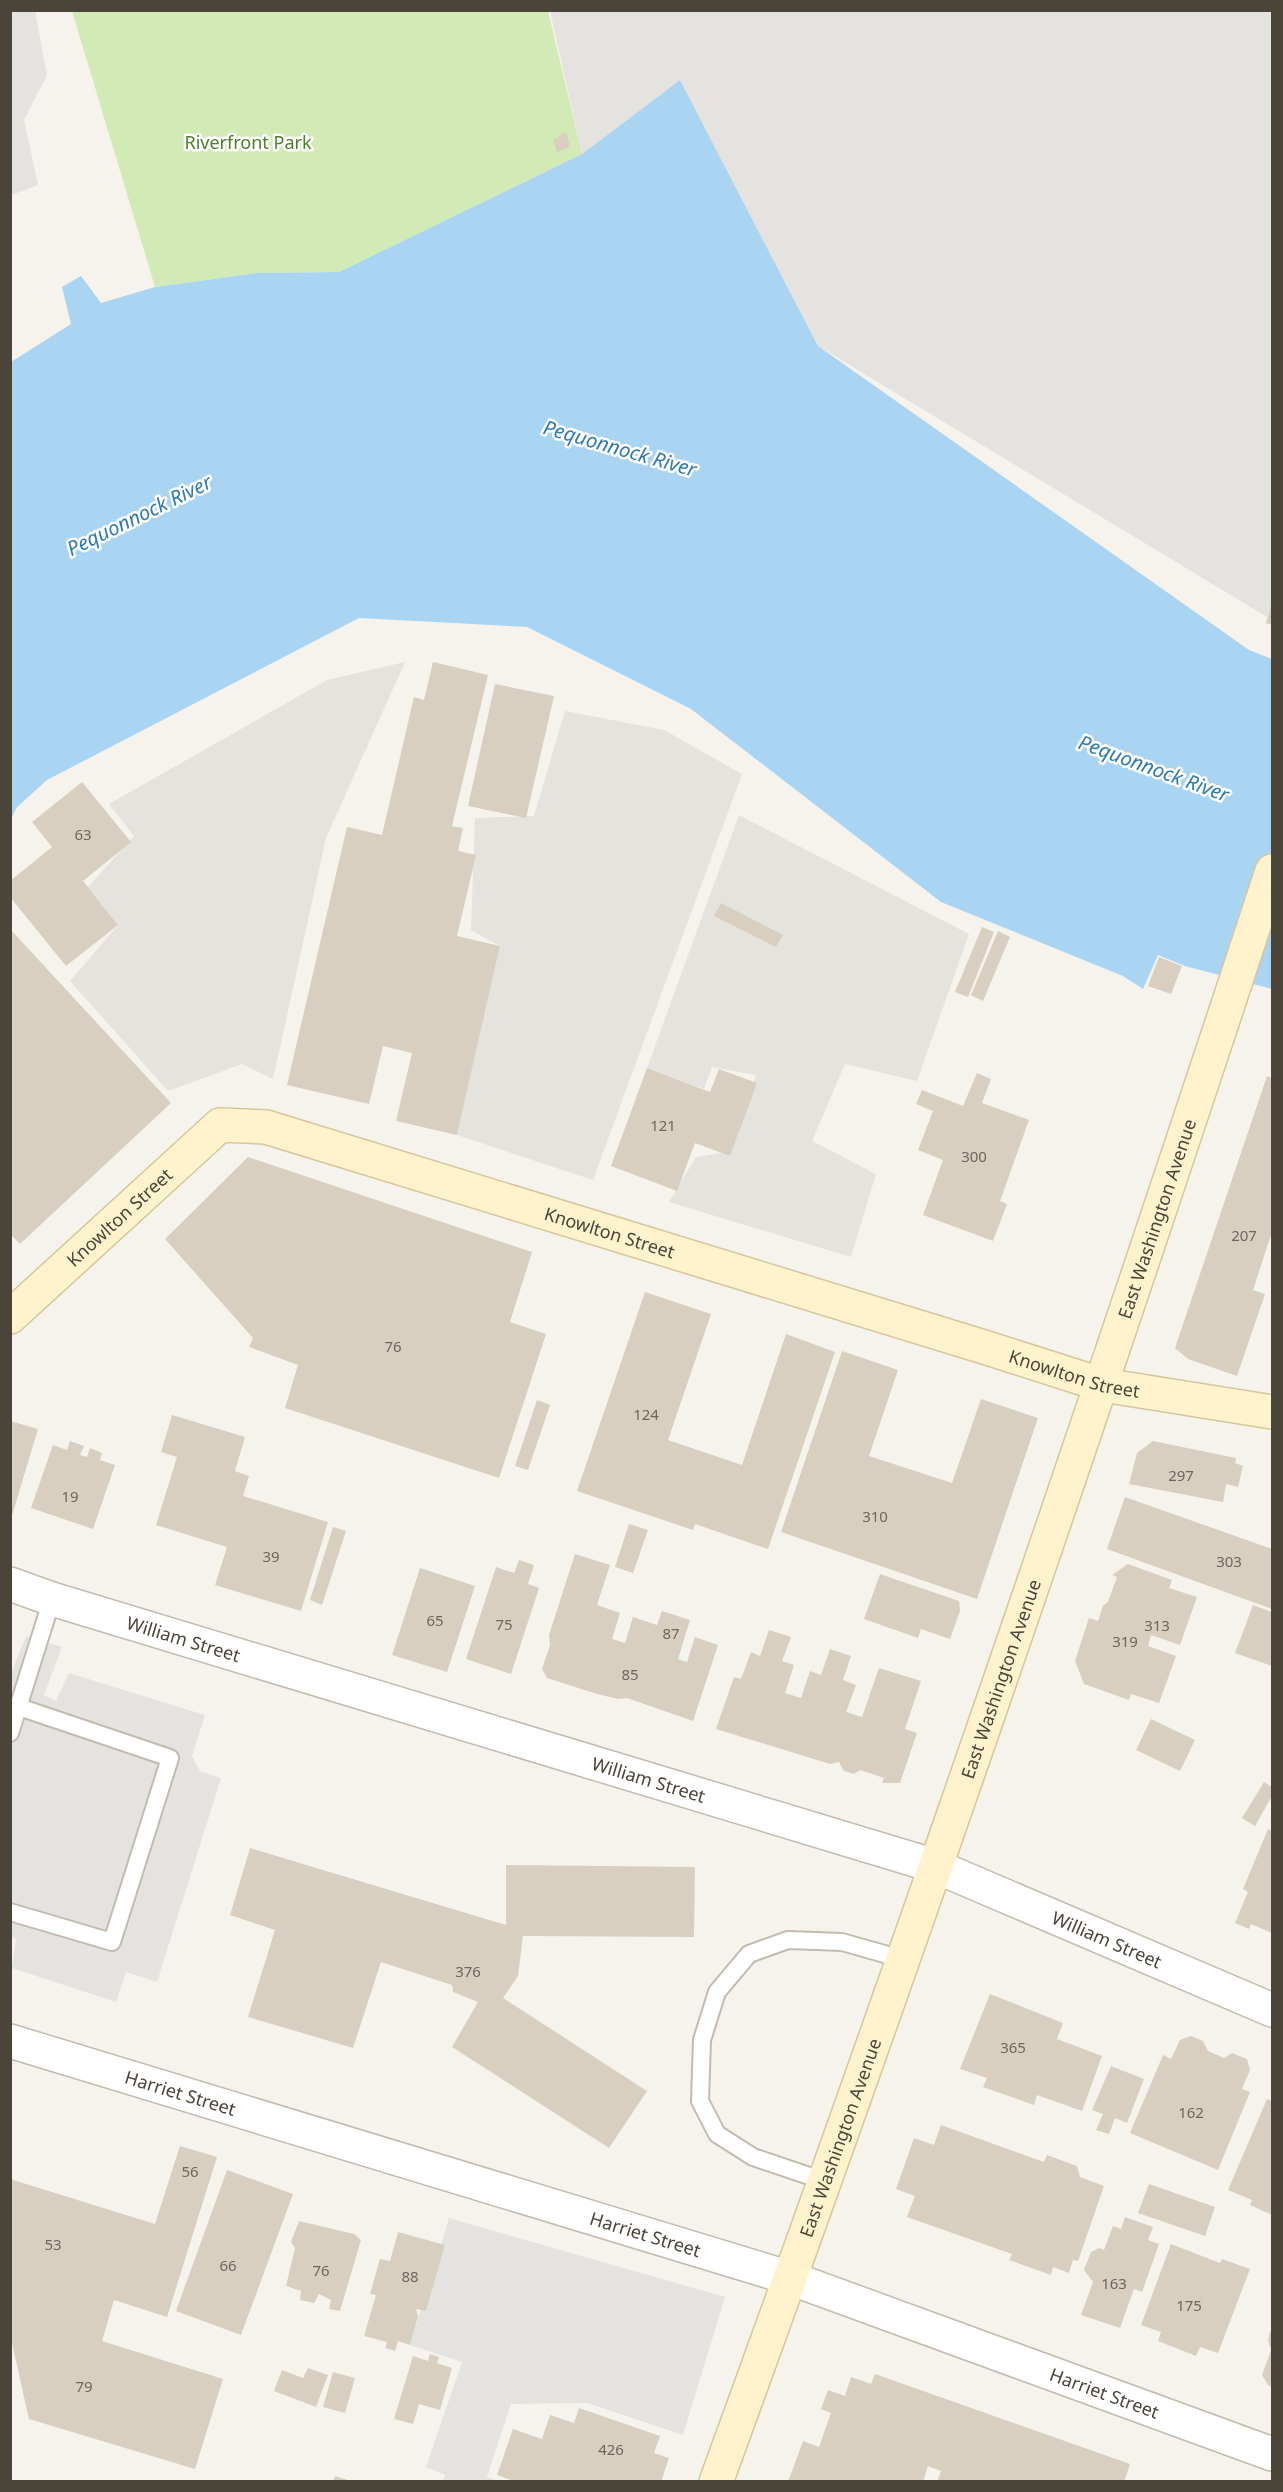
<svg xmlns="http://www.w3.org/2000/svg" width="1283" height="2492" font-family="'Noto Sans',sans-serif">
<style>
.industrial{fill:#e6e2dd}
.green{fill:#d2eab5}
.parking{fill:#e5e3e0}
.water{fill:#a9d4f2}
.building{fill:#d8cfc1}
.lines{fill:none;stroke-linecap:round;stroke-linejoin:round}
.lane-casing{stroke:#c2bbae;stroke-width:20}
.street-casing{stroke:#c2bbae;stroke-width:36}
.secondary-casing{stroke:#d6c79b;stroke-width:36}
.lane{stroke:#fff;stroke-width:16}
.street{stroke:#fff;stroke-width:33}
.secondary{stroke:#fff3cd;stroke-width:33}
.labels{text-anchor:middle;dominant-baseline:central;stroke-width:5;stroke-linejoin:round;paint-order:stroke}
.number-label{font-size:15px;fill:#6e675b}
.park-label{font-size:18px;fill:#4a7f2a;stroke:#fff}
.street-label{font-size:18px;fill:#4b4439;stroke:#fff}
.water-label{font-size:20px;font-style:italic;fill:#2e7ab2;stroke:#fff}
</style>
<rect width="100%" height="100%" fill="#f6f3ec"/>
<!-- industrial -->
<g class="industrial">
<path d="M405 662 326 838 273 1079 242 1064 168 1091 70 981 118 925 88 887 134 836 109 804 327 680Z"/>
<path d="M565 711 664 730 742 774 593 1180 457 1135 500 946 471 930 475 818 534 816Z"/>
<path d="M739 815 969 934 917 1081 845 1064 812 1141 876 1174 851 1257 669 1202 696 1157 732 1151 756 1075 712 1067 704 1089 647 1068Z"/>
</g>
<!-- green -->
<path class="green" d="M72 11H548L582 154 339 272 257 273 155 287Z"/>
<!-- parking -->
<g class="parking">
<path d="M11 10 35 11 47 75 24 120 38 185 11 195Z"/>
<path d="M550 11H1272V620L818 346 680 80 582 154Z"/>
<path d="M26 1636 62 1647 44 1695 56 1701 69 1673 205 1715 192 1756 200 1771 221 1778 157 1982 126 1972 116 2002 12 1968 16 1939 10 1936V1676Z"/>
<path d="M449 2218 725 2297 683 2435 587 2403 511 2404 487 2477 498 2481H443L445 2475 426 2467 462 2362 410 2345Z"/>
</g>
<!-- water -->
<path class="water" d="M680 80 818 346 1249 650 1272 659V989L1185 966 1158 955 1143 989 1123 976 941 902 691 709 527 627 359 618 47 780 17 807 11 819V362L71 324 62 287 81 276 101 303 155 287 257 273 339 272 582 154Z"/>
<!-- building -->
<g class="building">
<path d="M566 132 570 147 557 152 553 140Z"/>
<path d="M1272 602V625L1266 623Z"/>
<path d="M433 662 488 675 452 826 463 828 458 851 476 855 457 936 500 946 457 1135 396 1121 412 1053 383 1046 369 1104 287 1085 347 827 382 835 414 697 424 700Z"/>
<path d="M495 684 554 696 526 818 468 806Z"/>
<path d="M82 782 131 842 83 881 118 925 66 966 10 897V881L52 847 32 822Z"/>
<path d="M721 903 783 935 776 947 714 916Z"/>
<path d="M982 927 994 932 968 997 955 992Z"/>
<path d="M10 929 171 1103 20 1244 10 1234Z"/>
<path d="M998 931 1010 937 983 1001 971 995Z"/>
<path d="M1159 957 1182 966 1171 994 1148 986Z"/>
<path d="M647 1068 710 1092 719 1069 757 1083 730 1156 695 1143 677 1191 611 1166Z"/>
<path d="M977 1073 991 1079 982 1103 1029 1120 1000 1201 1007 1204 993 1241 923 1215 943 1160 918 1150 933 1111 916 1104 922 1090 963 1106Z"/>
<path d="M1267 1076 1272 1078V1232L1253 1290 1265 1294 1237 1376 1188 1359 1175 1348Z"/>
<path d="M248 1157 532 1252 510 1322 546 1334 499 1478 285 1408 298 1365 249 1347 253 1338 165 1239Z"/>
<path d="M645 1292 711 1314 668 1440 742 1465 786 1334 835 1352 768 1549 695 1524 693 1530 577 1491Z"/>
<path d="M842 1351 898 1370 869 1456 952 1483 981 1399 1038 1418 977 1599 781 1532Z"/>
<path d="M537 1400 550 1405 528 1470 515 1466Z"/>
<path d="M172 1415 245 1437 235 1471 249 1476 243 1496 328 1522 301 1611 215 1585 227 1547 156 1525 177 1457 161 1452Z"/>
<path d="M10 1421 38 1429 11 1519H10Z"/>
<path d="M70 1441 84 1446 80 1455 87 1457 90 1448 102 1453 100 1460 115 1465 93 1529 31 1508 53 1445 67 1450Z"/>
<path d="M1153 1441 1236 1458 1235 1463 1243 1466 1238 1487 1226 1484 1223 1502 1129 1484 1137 1453Z"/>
<path d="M1125 1497 1272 1549V1609L1107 1549Z"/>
<path d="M629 1524 648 1530 633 1573 615 1567Z"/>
<path d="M333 1527 346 1531 322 1605 310 1600Z"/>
<path d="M575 1554 610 1565 597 1605 620 1613 612 1639 625 1643 633 1617 657 1625 662 1611 690 1620 678 1659 687 1662 695 1637 718 1645 693 1721 627 1698 618 1699 597 1694 547 1678 542 1669 550 1645 549 1635Z"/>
<path d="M519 1560 534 1565 528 1584 539 1588 511 1674 466 1659 496 1567 514 1573Z"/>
<path d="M1128 1564 1172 1580 1169 1588 1197 1597 1180 1645 1151 1635 1148 1646 1176 1656 1159 1703 1131 1694 1129 1700 1084 1684 1075 1661 1089 1618 1098 1621 1103 1606 1108 1602 1117 1577 1112 1575Z"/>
<path d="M420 1568 475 1586 447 1672 392 1655Z"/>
<path d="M880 1574 959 1601 960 1611 950 1639 921 1629 918 1638 864 1619Z"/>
<path d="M1253 1605 1272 1612V1666L1235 1653Z"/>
<path d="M769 1630 791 1637 782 1661 794 1665 785 1693 801 1698 810 1671 821 1675 830 1649 851 1656 843 1680 856 1685 846 1712 862 1717 879 1668 921 1681 905 1729 917 1733 900 1783H882L884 1778 860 1770 854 1774 844 1771 839 1762 830 1764 716 1729 734 1677 741 1679 751 1652 760 1656Z"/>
<path d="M1151 1719 1195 1740 1180 1771 1136 1750Z"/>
<path d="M1264 1782 1272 1787V1796L1255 1826 1242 1818Z"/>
<path d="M1268 1829 1272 1831V1933L1251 1924 1249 1929 1235 1923 1248 1892 1243 1889Z"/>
<path d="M250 1848 506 1925V1865L695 1867 694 1937 523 1936 518 1976 503 1998 647 2091 609 2148 452 2047 478 2002 453 1992 452 1985 381 1962 353 2048 248 2017 275 1930 230 1915Z"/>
<path d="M990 1994 1063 2023 1057 2039 1102 2056 1082 2111 1037 2095 1034 2105 983 2087 987 2078 960 2069Z"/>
<path d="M1191 2036 1203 2041 1208 2051 1224 2058 1232 2053 1247 2059 1250 2070 1242 2089 1250 2092 1218 2170 1130 2133 1163 2055 1171 2059 1180 2040Z"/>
<path d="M1111 2066 1144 2079 1127 2123 1115 2118 1109 2134 1096 2130 1103 2114 1092 2110Z"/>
<path d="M1267 2099 1272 2101V2215L1250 2205 1252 2200 1228 2190Z"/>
<path d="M941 2125 1044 2162 1047 2155 1077 2166 1080 2177 1104 2186 1078 2261 1073 2260 1069 2273 1053 2267 1051 2275 1009 2260 1012 2254 907 2217 915 2196 896 2189 914 2138 934 2145Z"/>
<path d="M180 2146 217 2157 167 2317 114 2300 102 2341 223 2379 195 2469 29 2419 10 2334V2179L155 2224Z"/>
<path d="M227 2170 293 2194 241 2335 176 2311Z"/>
<path d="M1149 2184 1215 2207 1205 2236 1138 2213Z"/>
<path d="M1125 2217 1153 2227 1148 2240 1159 2244 1142 2292 1134 2289 1120 2328 1081 2315 1093 2282 1084 2270 1091 2252 1099 2248 1104 2250 1113 2226 1121 2229Z"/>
<path d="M299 2221 354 2234 361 2240 340 2311 329 2309 331 2300 319 2294 314 2303 300 2300 301 2291 286 2286 295 2248 291 2242Z"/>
<path d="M398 2232 445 2245 426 2311 416 2309 418 2317 410 2345 398 2341 395 2351 385 2348 387 2342 364 2336 376 2295 370 2294 380 2259 390 2261Z"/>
<path d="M1171 2244 1220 2263 1222 2259 1250 2269 1218 2353 1200 2347 1196 2356 1158 2341 1161 2332 1141 2325Z"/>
<path d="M1270 2332H1272V2387L1268 2385 1262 2375 1271 2350 1268 2340Z"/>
<path d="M430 2354 439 2357 437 2363 452 2368 440 2410 419 2404 413 2424 394 2419 413 2356 428 2361Z"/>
<path d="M308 2368 328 2375 316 2407 274 2391 282 2370 303 2378Z"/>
<path d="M333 2372 355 2378 345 2413 323 2407Z"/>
<path d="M875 2374 1130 2464 1124 2482H937L941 2471 928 2466 923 2482H788L803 2441 819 2447 831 2413 821 2409 828 2390 845 2396 851 2377 871 2384Z"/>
<path d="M579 2408 660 2436 654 2453 669 2458 661 2482H516L497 2475 513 2429 542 2439 550 2415 574 2423Z"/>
<path d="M335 2476 351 2481V2482H333Z"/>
</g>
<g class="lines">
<!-- lane casing -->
<g class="lane-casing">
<g id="lane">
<path d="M10 1733 52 1599"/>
<path d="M10 1912 112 1942 170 1758 19 1707"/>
<path d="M824 2181 753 2157 717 2134 700 2101 702 2040 717 1992 749 1954 788 1940 842 1942 902 1959"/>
</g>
</g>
<!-- street casing -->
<g class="street-casing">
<g id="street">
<path id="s1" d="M10 1584 52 1599 935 1866 1272 2010"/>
<path id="s2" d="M10 2041 790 2278 1272 2454"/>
</g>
</g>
<!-- secondary casing -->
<g class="secondary-casing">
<g id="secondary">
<path id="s3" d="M10 1317 220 1125 266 1127 984 1347 1103 1385 1272 1412"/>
<path id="s4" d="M716 2482C911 1948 1095 1410 1272 871"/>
</g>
</g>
<!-- lane -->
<use href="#lane" class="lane"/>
<!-- street -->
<use href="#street" class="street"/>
<!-- secondary -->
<use href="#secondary" class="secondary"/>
</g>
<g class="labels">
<!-- number labels -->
<g class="number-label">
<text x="83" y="834">63</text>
<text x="663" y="1125">121</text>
<text x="974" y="1156">300</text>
<text x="1244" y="1235">207</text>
<text x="393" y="1346">76</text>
<text x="646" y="1414">124</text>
<text x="1181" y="1475">297</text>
<text x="70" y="1496">19</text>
<text x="875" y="1516">310</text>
<text x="271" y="1556">39</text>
<text x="1229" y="1561">303</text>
<text x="435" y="1620">65</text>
<text x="504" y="1624">75</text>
<text x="1157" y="1625">313</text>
<text x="671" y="1633">87</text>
<text x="1125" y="1641">319</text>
<text x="630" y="1674">85</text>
<text x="468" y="1971">376</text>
<text x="1013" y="2047">365</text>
<text x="1191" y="2112">162</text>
<text x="190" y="2171">56</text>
<text x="53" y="2244">53</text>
<text x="228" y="2265">66</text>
<text x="321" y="2270">76</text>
<text x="410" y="2276">88</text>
<text x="1114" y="2283">163</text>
<text x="1189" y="2305">175</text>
<text x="84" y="2386">79</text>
<text x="611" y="2449">426</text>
</g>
<!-- park labels -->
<g class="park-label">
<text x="248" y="142">Riverfront Park</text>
</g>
<!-- street labels -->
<g class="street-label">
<text stroke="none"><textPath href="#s3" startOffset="148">Knowlton Street</textPath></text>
<text stroke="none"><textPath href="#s4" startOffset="1338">East Washington Avenue</textPath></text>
<text stroke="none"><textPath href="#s3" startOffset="690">Knowlton Street</textPath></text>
<text stroke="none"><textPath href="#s3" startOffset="1176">Knowlton Street</textPath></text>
<text stroke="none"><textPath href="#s1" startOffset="182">William Street</textPath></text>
<text stroke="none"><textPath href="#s4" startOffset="852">East Washington Avenue</textPath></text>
<text stroke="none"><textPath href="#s1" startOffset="668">William Street</textPath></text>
<text stroke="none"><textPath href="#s1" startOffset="1154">William Street</textPath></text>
<text stroke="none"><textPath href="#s2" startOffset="178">Harriet Street</textPath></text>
<text stroke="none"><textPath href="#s4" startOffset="366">East Washington Avenue</textPath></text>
<text stroke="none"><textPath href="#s2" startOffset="664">Harriet Street</textPath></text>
<text stroke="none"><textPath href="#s2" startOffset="1150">Harriet Street</textPath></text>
</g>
<!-- water labels -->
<g class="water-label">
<text transform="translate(620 448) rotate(16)">Pequonnock River</text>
<text transform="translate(139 515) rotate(-26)">Pequonnock River</text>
<text transform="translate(1154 768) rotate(20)">Pequonnock River</text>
</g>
</g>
<!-- border -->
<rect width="1283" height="2492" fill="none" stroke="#4b4439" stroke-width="24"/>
</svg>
